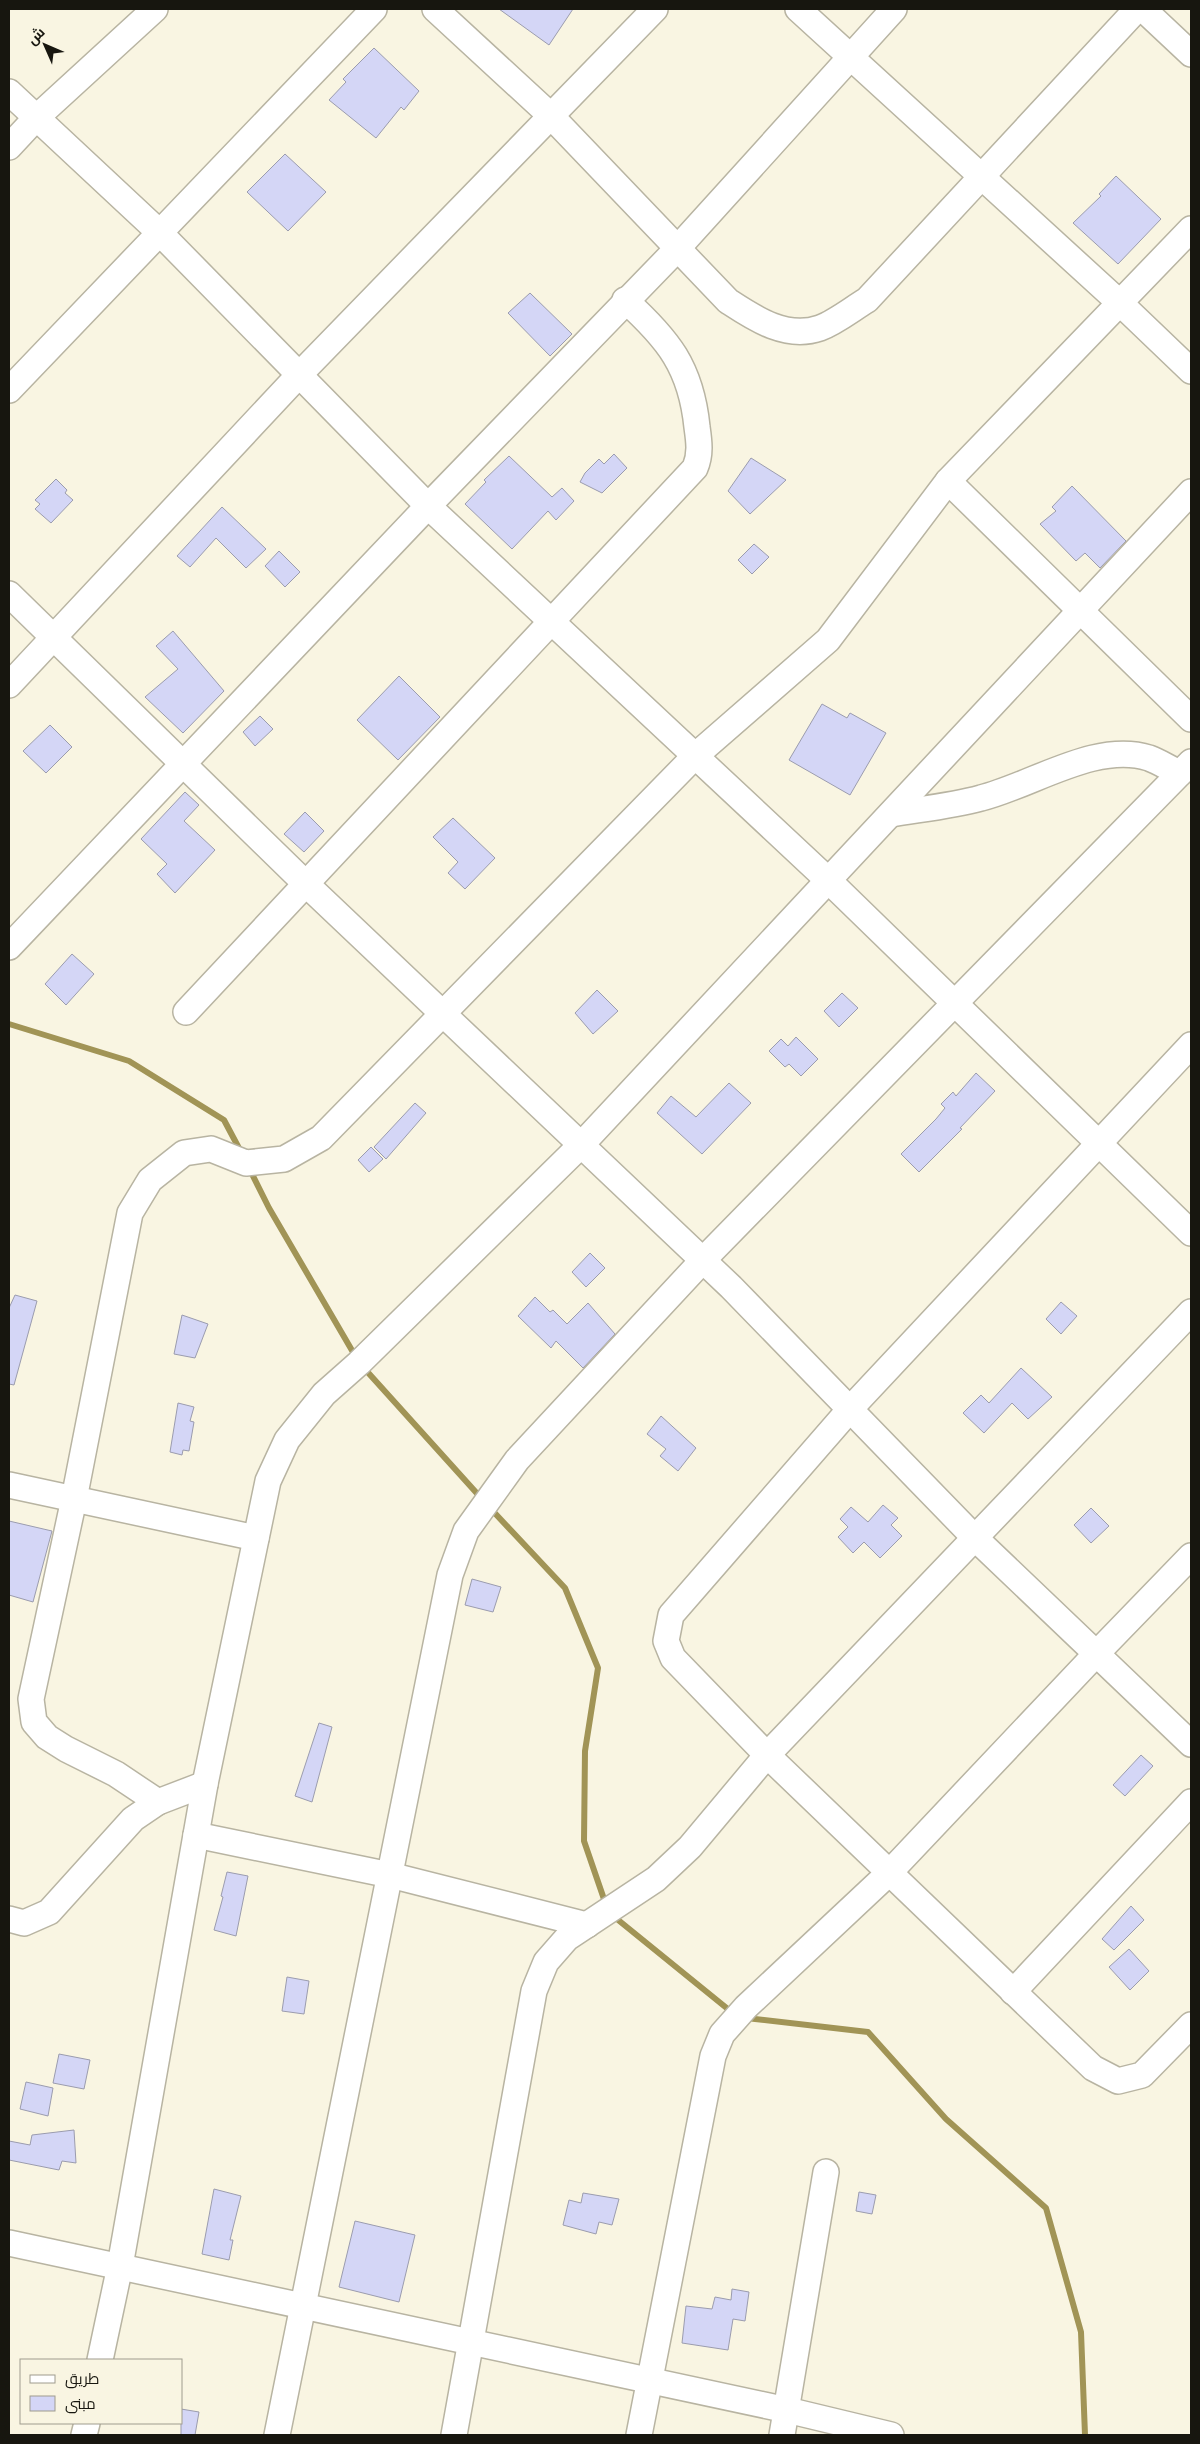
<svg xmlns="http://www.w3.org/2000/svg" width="1200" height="2444" font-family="Signika,Cairo,sans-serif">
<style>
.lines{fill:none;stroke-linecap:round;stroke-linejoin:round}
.stream{stroke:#a19456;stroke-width:6}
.building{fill:#d4d6f6;stroke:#9b9cae}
.street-casing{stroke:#b8b4a2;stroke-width:28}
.street{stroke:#fff;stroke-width:25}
</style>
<rect width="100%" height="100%" fill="#f9f5e2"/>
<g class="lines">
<!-- stream -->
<g class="stream">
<path d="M9 1024 129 1061 224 1120 241 1152"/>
<path d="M249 1168 269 1208 357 1359"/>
<path d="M363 1367 482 1499"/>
<path d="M490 1508 565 1588 598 1668 585 1751 584 1841 606 1905"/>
<path d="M612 1915 734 2014"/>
<path d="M746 2018 868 2032 946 2119 1046 2208 1081 2332 1085 2435"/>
</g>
</g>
<!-- building -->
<g class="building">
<path d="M499 9H573L549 45Z"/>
<path d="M374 48 419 91 404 110 401 107 376 138 329 100 346 82 343 79Z"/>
<path d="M285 154 326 192 288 231 247 192Z"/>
<path d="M1116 176 1161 219 1118 264 1073 223 1101 196 1099 194Z"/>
<path d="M530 293 572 334 550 356 508 313Z"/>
<path d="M614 454 627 468 602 493 580 482 585 473 599 459 604 464Z"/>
<path d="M509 456 552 497 562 488 574 501 556 520 548 511 512 549 465 504 486 482 484 480Z"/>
<path d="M751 458 786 480 750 514 728 491Z"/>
<path d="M56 479 67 490 65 493 73 500 51 523 35 509 40 504 35 500Z"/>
<path d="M1072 486 1126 541 1100 568 1085 553 1076 561 1040 524 1056 511 1052 507Z"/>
<path d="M222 507 266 549 246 568 216 538 190 567 177 556Z"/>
<path d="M754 544 769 557 752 574 738 560Z"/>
<path d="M279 551 300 572 285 587 265 566Z"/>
<path d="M173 631 224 691 183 733 145 697 178 669 156 646Z"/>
<path d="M399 676 440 717 398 760 357 720Z"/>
<path d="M822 704 847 718 850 713 886 733 850 795 789 760Z"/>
<path d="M260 716 273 729 255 746 243 732Z"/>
<path d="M50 725 72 747 46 773 23 751Z"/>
<path d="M185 792 199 805 184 821 215 850 175 893 157 874 167 864 141 839Z"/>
<path d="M305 812 324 831 304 852 284 834Z"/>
<path d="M453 818 495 858 465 889 448 873 458 862 433 837Z"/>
<path d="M72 954 94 974 66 1005 45 984Z"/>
<path d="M597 990 618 1011 593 1034 575 1013Z"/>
<path d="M842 993 858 1008 839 1027 824 1011Z"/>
<path d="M796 1037 818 1059 801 1076 789 1064 785 1067 769 1051 781 1039 788 1046Z"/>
<path d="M976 1073 995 1091 960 1128 962 1129 919 1172 901 1154 936 1119 945 1108 941 1104 953 1092 956 1096Z"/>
<path d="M729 1083 751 1103 702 1154 657 1113 671 1096 696 1117Z"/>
<path d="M415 1103 426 1113 386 1159 374 1147Z"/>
<path d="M371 1147 383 1159 369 1172 358 1160Z"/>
<path d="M590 1253 605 1268 586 1287 572 1272Z"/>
<path d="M15 1295 37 1301 14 1385 9 1384V1308Z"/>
<path d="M535 1297 550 1312 553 1310 567 1324 588 1303 615 1334 583 1368 556 1341 551 1348 518 1316Z"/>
<path d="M1061 1302 1077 1316 1061 1334 1046 1319Z"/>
<path d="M182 1315 208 1324 195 1358 174 1354Z"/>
<path d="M1021 1368 1052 1397 1028 1419 1012 1403 984 1433 963 1413 981 1395 989 1403Z"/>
<path d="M178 1403 194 1407 190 1421 194 1422 189 1451 183 1450 182 1455 170 1452Z"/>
<path d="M661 1416 696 1448 678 1471 660 1456 666 1449 647 1434Z"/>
<path d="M883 1505 898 1518 891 1525 902 1536 880 1558 864 1542 853 1553 838 1537 848 1527 840 1519 851 1507 868 1522Z"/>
<path d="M1091 1508 1109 1526 1091 1543 1074 1525Z"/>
<path d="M9 1521 52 1531 33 1602 9 1595Z"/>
<path d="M472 1579 501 1587 493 1612 465 1605Z"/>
<path d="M319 1723 332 1727 312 1802 295 1796Z"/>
<path d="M1141 1755 1153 1766 1125 1796 1113 1785Z"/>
<path d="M227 1872 248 1876 236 1936 214 1930 223 1897 221 1896Z"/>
<path d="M1131 1906 1144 1920 1114 1950 1102 1939Z"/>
<path d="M1129 1949 1149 1971 1130 1990 1109 1967Z"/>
<path d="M287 1977 309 1981 304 2014 282 2011Z"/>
<path d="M59 2054 90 2060 84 2089 53 2083Z"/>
<path d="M26 2082 53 2088 48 2116 20 2109Z"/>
<path d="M74 2130 76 2163 62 2161 59 2170 9 2160V2141L30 2145 32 2135Z"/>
<path d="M214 2189 241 2196 230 2240H233L229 2260 202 2254Z"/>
<path d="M859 2192 876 2195 872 2214 856 2211Z"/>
<path d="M583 2193 619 2199 612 2225 599 2222 596 2234 563 2225 569 2200 581 2203Z"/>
<path d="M355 2221 415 2235 399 2302 339 2287Z"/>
<path d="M732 2289 749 2292 745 2321 733 2319 728 2350 682 2343 686 2306 712 2309 715 2297 731 2300Z"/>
<path d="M181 2409 199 2412 195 2435H181Z"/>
</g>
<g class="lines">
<!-- street casing -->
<g class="street-casing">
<g id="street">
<path d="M435 9 550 115 728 301C754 318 786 340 820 328 836 322 852 309 867 300L1137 9"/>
<path d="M798 9 1120 303 1191 371"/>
<path d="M1143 9 1191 54"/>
<path d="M9 92 159 232 428 506 829 881 1191 1233"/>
<path d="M9 147 36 118 155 9"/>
<path d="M9 390 374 9"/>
<path d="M948 481 1191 719"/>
<path d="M9 594 305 883 731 1287 974 1537 1191 1744"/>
<path d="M9 685 298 376 655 9"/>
<path d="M891 814C921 809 952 806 981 798 1033 785 1096 741 1149 758 1160 762 1170 769 1180 773"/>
<path d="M9 947 428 506 677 249 894 9"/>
<path d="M186 1012 695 468C701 454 699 441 697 427 691 367 668 339 625 300"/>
<path d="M1191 1045 851 1408 671 1615 666 1641 673 1658 767 1755 1093 2068 1118 2081 1142 2075 1191 2025"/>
<path d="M9 1485 256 1538"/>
<path d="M158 1802 116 1774 66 1749 47 1737 34 1722 31 1699 74 1499 130 1213 150 1180 184 1153 211 1149 246 1163 284 1159 321 1138 695 756 828 640 948 481 1191 229"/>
<path d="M196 1835 390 1875 587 1925"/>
<path d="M9 1919 24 1923 49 1912 133 1819 158 1802 205 1784"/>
<path d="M1013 1992 1191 1802"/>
<path d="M9 2243 787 2410 891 2435"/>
<path d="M100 2360 120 2266 205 1784 268 1481 287 1440 324 1394 359 1363 582 1144 1191 492"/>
<path d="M84 2435 87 2423"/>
<path d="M277 2435 450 1575 466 1531 517 1460 703 1260 1191 762"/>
<path d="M454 2435 534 1991 546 1962 567 1938 656 1879 690 1847 767 1755 1191 1312"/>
<path d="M639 2435 713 2056 722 2034 746 2007 889 1873 1096 1654 1191 1556"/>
<path d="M782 2435 826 2172"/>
</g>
</g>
<!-- street -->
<use href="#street" class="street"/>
</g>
<!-- border -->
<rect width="1200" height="2444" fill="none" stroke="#17160f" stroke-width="20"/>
<!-- legend -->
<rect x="20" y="2359" width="162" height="65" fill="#f9f5e2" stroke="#9f9c8e"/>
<rect x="30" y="2375" width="25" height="8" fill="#ffffff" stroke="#9f9c8e"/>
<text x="65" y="2384" font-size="15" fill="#17160f">طريق</text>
<rect x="30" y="2396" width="25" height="15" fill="#d4d6f6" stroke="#9f9c8e"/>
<text x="65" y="2409" font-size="15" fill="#17160f">مبنى</text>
<!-- north arrow -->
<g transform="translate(45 45) rotate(315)" stroke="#f9f5e2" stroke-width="4" paint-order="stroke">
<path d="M0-4L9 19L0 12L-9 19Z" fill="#17160f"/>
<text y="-8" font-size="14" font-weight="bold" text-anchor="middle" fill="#17160f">ش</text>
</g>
</svg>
